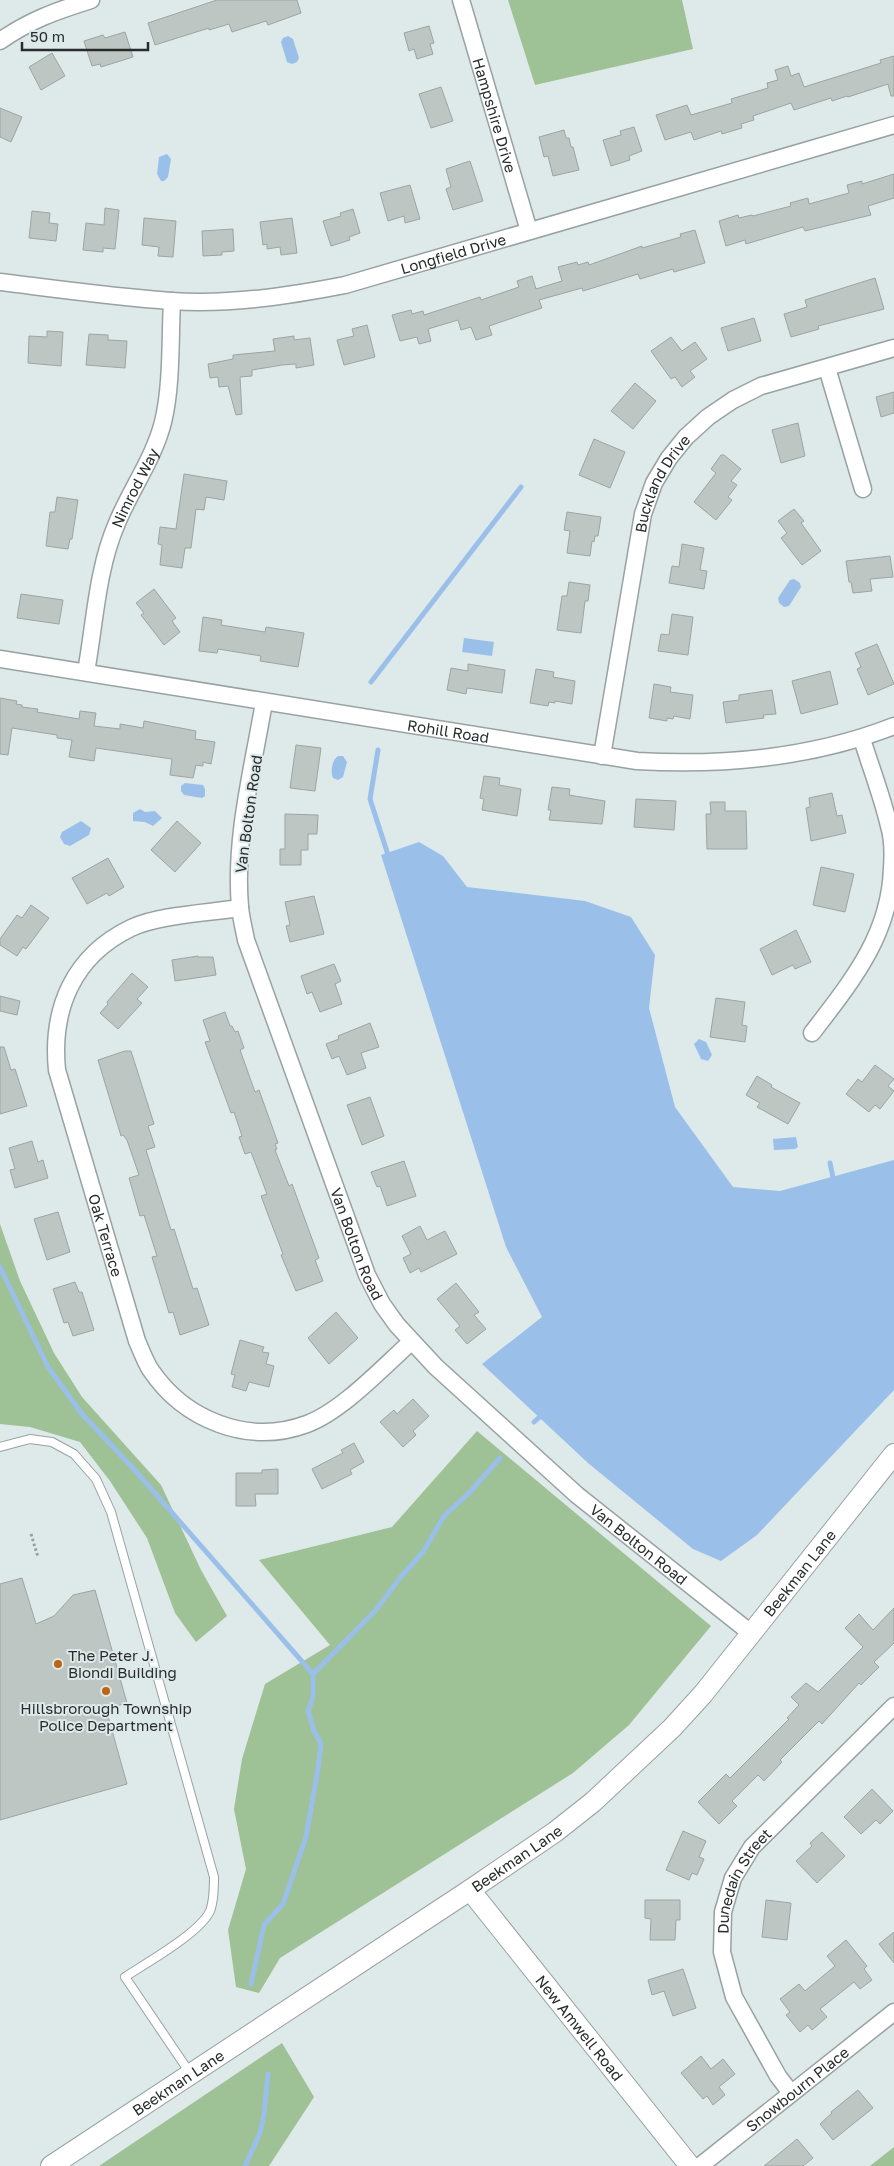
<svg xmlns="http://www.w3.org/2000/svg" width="894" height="2166" font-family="'Golos Text',sans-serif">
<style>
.green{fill:#9fc196}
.water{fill:#9ac0ea}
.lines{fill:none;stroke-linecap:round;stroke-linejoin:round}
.stream{stroke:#9ac0ea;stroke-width:5}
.building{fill:#bdc6c2;stroke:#9ca5a1}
.service-casing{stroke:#98a2a2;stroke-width:10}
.minor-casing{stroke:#98a2a2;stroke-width:19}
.tertiary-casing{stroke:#98a2a2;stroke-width:22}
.path{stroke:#979f9f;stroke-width:3;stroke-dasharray:2.5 2.5;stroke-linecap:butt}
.service{stroke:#fff;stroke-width:8}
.minor{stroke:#fff;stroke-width:16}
.tertiary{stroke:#fff;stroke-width:20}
.poi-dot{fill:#bf6410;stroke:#dee9e9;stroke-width:2}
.labels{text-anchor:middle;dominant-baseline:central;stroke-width:4;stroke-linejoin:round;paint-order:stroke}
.street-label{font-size:15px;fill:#282c2c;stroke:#dee9e9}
.poi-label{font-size:15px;fill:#282c2c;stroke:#dee9e9;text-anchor:start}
</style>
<rect width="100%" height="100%" fill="#dee9e9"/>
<!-- green -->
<g class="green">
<path d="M508 0H682L693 49 535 85Z"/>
<path d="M0 1224 20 1281 54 1353 82 1397 161 1485 201 1570 227 1616 196 1642 175 1613 147 1538 110 1481 80 1442 30 1427 0 1424Z"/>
<path d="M477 1431 711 1626 629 1725 573 1773 280 1958 259 1993 236 1987 228 1930 246 1869 234 1809 242 1759 265 1684 330 1645 259 1560 392 1527Z"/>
<path d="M282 2043 314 2097 269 2166H99Z"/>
<path d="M894 2147V2166H870Z"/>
</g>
<!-- water -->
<g class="water">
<path d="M288 36 293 39 299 58 297 62 292 64 287 62 281 42 283 38Z"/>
<path d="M167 154 171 159 168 177 164 181H161L157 174 159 157Z"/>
<path d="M794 579 800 583 801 587 789 606 784 607 779 603 778 598 790 580Z"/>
<path d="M464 638 494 642 492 656 462 652Z"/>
<path d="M338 756H343L347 762 343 777 338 780 333 778C330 772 332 760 338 756Z"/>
<path d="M185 783 203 785 205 789V796L202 798 184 795 181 791V786Z"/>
<path d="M140 809 145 812 155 811 162 818 153 826 145 822 133 821V813Z"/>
<path d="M81 821 91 828 89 835 70 846 64 844 60 837 62 832Z"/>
<path d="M419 842 443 856 467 887 585 901 631 917 655 955 649 1008 675 1107 733 1187 780 1191 894 1160V1390L757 1535 721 1561 693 1549 588 1463 482 1364 542 1317 506 1247 381 855Z"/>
<path d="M699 1039 706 1042 712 1055 708 1061 701 1059 694 1044Z"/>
<path d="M796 1137 798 1147 795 1149 774 1150 773 1139Z"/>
</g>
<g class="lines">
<!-- stream -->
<g class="stream">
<path d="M371 682 521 487"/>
<path d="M378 750 370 799 389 858"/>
<path d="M830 1163 834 1182"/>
<path d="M0 1267 48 1367 82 1414 132 1467 313 1674V1697L308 1711 314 1731 321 1744 318 1769 306 1837 283 1904 264 1925 251 1984"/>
<path d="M534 1422 543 1414"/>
<path d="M313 1674 375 1611 399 1579 423 1552 444 1516 469 1493 500 1458"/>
<path d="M245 2166 260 2133 264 2114 268 2074"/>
</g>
</g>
<!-- building -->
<g class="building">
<path d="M217 0H297L301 13 268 25 266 21 232 32 229 24 209 30V28L155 45 148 23Z"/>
<path d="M429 26 434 43 430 44 433 54 417 59 414 49 409 51 404 33Z"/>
<path d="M125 32 133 57 101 67 100 64 92 66 84 41 103 35 105 38Z"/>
<path d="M52 53 65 76 41 90 29 67Z"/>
<path d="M894 56V96H891L888 84 848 97 847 96 832 101 831 98 794 110 791 103 753 116 754 120 741 124 742 128 722 134 721 131 694 140 691 132 665 140 656 115 687 105 691 115 732 103 731 99 768 88 767 83 778 80 775 70 788 66 791 76 799 73 804 87 881 63 880 60Z"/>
<path d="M441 87 453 121 431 128 419 94Z"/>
<path d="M0 108 22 117 11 142 0 137Z"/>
<path d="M634 127 642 151 629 156 630 160 611 166 603 140 621 135 620 131Z"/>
<path d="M564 130 566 138H569L571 147H573L579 170 553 176 548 156 544 157 539 137Z"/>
<path d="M470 161 483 201 453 210 446 189 451 187 446 169Z"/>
<path d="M894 174V198L868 206 871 215 805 231 803 227 746 244 745 240 726 246 719 221 738 215 739 218 752 215 753 216 791 206 790 203 808 198 809 204 849 193 847 185 862 181V184Z"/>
<path d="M410 185 420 219 405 223 404 216 388 221 380 193Z"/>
<path d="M105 208 119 210 115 249 103 248V252L83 250 86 223 104 225Z"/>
<path d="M353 209 360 233 349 237 350 240 331 246 323 221 341 216 340 213Z"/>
<path d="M32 211 50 213 49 223 58 224 56 241 29 238Z"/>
<path d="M144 218 176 221 173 257 158 256 159 247 142 245Z"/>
<path d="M292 218 297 253 281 255 280 247 267 249V244L263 245 260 222Z"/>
<path d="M233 229 234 251 222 252V255L203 256 202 231Z"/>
<path d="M695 230 705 263 674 272 673 269 640 279 638 274 583 291 582 288 539 300 542 308 489 326 492 335 476 340 471 327 461 330 458 320 428 329 431 341 419 344 417 337 400 341 392 315 411 310 412 314 423 311 424 315 480 297 481 300 519 287 517 281 532 276 536 289 562 281 558 267 577 262 578 265 588 262 589 265 642 246V248L681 237 680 234Z"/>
<path d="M875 278 884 309 818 326 819 329 791 337 784 314 807 307 805 300Z"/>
<path d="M754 318 761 341 728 351 721 328Z"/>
<path d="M367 325 375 357 344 365 337 340 354 336 352 329Z"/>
<path d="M47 331 63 332 61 366 28 363 29 336 47 337Z"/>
<path d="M89 334 108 335V340L127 341 125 368 86 365Z"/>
<path d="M294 336V340L310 338 314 365 296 368V364L282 365 252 370V376L240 377 242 414 236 415 228 386 219 387 218 377 210 378 208 364 233 359V355L275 351 273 339Z"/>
<path d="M671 337 682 351 695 342 707 359 690 371 695 377 682 387 675 377 671 379 651 351Z"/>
<path d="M635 383 656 401 633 429 611 411Z"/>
<path d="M894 392V413L881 417 876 397Z"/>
<path d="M798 423 805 456 781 463 772 430Z"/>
<path d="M594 439 625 452 610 488 579 475Z"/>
<path d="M721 455H724L741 469 731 481 737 485 728 497 732 500 716 520 694 502 716 473 711 469Z"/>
<path d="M184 474 227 481 224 500 206 497 204 510 196 509 191 548H185L182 568 160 565 162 545 158 544 160 527 176 529Z"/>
<path d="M57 497 78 500 72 539H70L68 549 46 546 50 512H55Z"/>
<path d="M794 509 804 521 801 523 821 551 802 565 781 538 787 533 778 521Z"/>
<path d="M567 512 601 517 598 536H595L594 542 592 541 590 556 567 553 570 531 564 530Z"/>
<path d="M682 544 704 548 700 570 707 571 704 589 669 583 672 566 679 567Z"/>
<path d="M890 556 893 577 870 579 872 591 853 593 851 582H849L846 561Z"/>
<path d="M569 582 590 585 588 601H585L581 633 557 630 562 596H567Z"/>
<path d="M154 589 176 618 172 621 180 632 164 645 141 615 144 613 136 603Z"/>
<path d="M21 594 63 600 59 624 17 618Z"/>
<path d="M672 614 693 617 688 655 658 651 661 634 669 635Z"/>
<path d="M203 617 222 620 221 625 265 632 266 627 304 633 298 667 260 661 261 656 218 649 217 653 199 651Z"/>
<path d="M877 644 894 684 868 695 857 669 861 667 855 653Z"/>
<path d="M468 664 505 670 502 693 467 688 466 694 447 690 451 668 468 671Z"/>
<path d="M536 669 554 672 553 677 575 681 572 704 555 701V703L549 702 548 706 530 703Z"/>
<path d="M830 671 838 704 801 714 792 681Z"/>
<path d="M654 684 671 687 670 692 693 695 690 719 674 716 673 719 667 718V721L649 718Z"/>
<path d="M772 690 776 714 763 715 764 718 726 723 723 702 739 700V695Z"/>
<path d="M0 698 17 701 16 704 22 705V707L38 709 37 712 79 719 80 711 96 713 94 726 120 729V724L143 728 144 721 196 731 195 739 215 742 211 764 203 762V766L196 765 193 778 170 775 172 759 96 748 94 761 69 757 72 740 57 738V735L12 728 8 755 0 754Z"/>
<path d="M296 745 321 748 315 791 290 788Z"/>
<path d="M484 776 500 778 499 785 521 789 517 816 482 810 484 799 480 798Z"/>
<path d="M552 787 570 789 569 795 605 801 602 824 549 820 551 810H548Z"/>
<path d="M832 793 837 816 842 815 846 833 811 841 806 808 810 807 809 798Z"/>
<path d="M636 799 676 801 674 830 634 827Z"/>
<path d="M710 802H725V811H746L747 849H707L706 814H711Z"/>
<path d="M285 814 318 815 317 834H308V850H301V865H280V849H285Z"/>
<path d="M177 821 201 843 175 872 151 850Z"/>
<path d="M108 858 124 887 109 896 107 893 87 904 72 878Z"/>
<path d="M821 867 854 874 845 912 813 905Z"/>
<path d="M314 896 324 934 290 942 286 926 290 925 285 902Z"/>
<path d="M31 905 49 918 26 949 23 947 17 956 0 945V939L17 915 22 918Z"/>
<path d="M796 930 811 962 795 969 793 965 772 975 760 949Z"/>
<path d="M198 956V957H213L216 975 175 981 172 960Z"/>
<path d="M334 964 341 981 335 984 342 1004 320 1012 312 992 307 994 301 976Z"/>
<path d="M132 973 148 987 137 999 142 1003 118 1029 100 1013 108 1004 107 1002Z"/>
<path d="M0 996 20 1001 17 1015 0 1011Z"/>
<path d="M716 998 745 1002 742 1025 747 1026 745 1042 710 1037Z"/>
<path d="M225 1012 230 1026H232L235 1032 238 1031 244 1048 240 1050 255 1092 259 1090 278 1143 275 1144 277 1149 275 1150 289 1186 292 1184 319 1258 315 1260 323 1281 296 1291 281 1255 283 1254 261 1196 267 1194 251 1152 245 1154 239 1137 242 1136 234 1112 231 1113 205 1042 210 1041 203 1020Z"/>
<path d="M370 1023 379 1047 361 1053 366 1068 347 1075 339 1056 332 1059 326 1044 339 1039 338 1036Z"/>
<path d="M0 1047H4L11 1070 15 1069 27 1106 0 1114Z"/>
<path d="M125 1051H131L154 1124 148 1126 155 1147 146 1150 171 1230 174 1229 193 1289 197 1288 209 1325 180 1335 173 1312 169 1313 152 1257 157 1256 144 1215 140 1216 129 1178 139 1175 127 1140 123 1135 121 1136 98 1060Z"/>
<path d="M875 1065 894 1079 888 1086 894 1091 880 1109 875 1105 869 1112 846 1094 858 1079 862 1082Z"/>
<path d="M757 1076 772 1085 771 1087 800 1103 788 1124 757 1107 760 1103 746 1095Z"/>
<path d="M370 1097 384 1136 362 1145 347 1105Z"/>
<path d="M32 1141 38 1162 43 1160 48 1178 15 1188 10 1170 15 1169 9 1148Z"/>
<path d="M404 1161 416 1196 387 1206 380 1186 377 1187 371 1172Z"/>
<path d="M58 1212 70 1252 47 1260 34 1219Z"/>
<path d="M420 1226 427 1240 445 1231 457 1254 421 1272 419 1268 410 1273 403 1258 411 1254 402 1236Z"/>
<path d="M75 1282 79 1292H82L94 1330 73 1336 68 1322 64 1323 53 1289Z"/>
<path d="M456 1283 479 1312 474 1315 486 1329 467 1344 455 1330 460 1326 437 1299Z"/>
<path d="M336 1312 358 1338 329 1364 308 1338Z"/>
<path d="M240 1340 264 1347 262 1352 269 1353 266 1364 274 1366 269 1387 249 1382 246 1391 232 1387 235 1375 231 1374Z"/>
<path d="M413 1399 429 1416 413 1431 416 1435 403 1447 380 1422 394 1410 397 1414Z"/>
<path d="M354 1443 364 1462 350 1470 352 1474 322 1489 312 1469 343 1453 341 1450Z"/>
<path d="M278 1469V1494H255L256 1506H236V1473H262V1470Z"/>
<path d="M22 1578 36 1624 54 1616 73 1595 95 1590 127 1703 106 1709 127 1784 0 1820V1584Z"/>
<path d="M894 1608V1643L874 1662 879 1667 861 1685 859 1683 822 1724 819 1721 780 1760 782 1762 764 1781 758 1775 732 1801 737 1806 719 1824 698 1802 726 1774 730 1778 789 1719 787 1718 799 1705 791 1697 806 1683 818 1692 863 1647 845 1628 859 1614 873 1630Z"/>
<path d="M872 1789 893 1811 880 1824 876 1820 861 1834 844 1817Z"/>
<path d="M683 1831 706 1841 699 1857 704 1859 697 1875 692 1873 689 1880 666 1870Z"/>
<path d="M822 1832 845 1856 817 1883 796 1861 812 1846 810 1843Z"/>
<path d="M645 1900H680V1920H676L675 1940H650L651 1919 645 1918Z"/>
<path d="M766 1900 791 1903 787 1940 762 1937Z"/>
<path d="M894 1932V1963L879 1944Z"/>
<path d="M846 1940 867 1966 864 1969 872 1980 860 1989 854 1982 820 2009 827 2017 812 2030 808 2025 800 2032 786 2015 790 2012 780 1999 799 1984 805 1991 835 1966 827 1956Z"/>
<path d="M683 1969 696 2008 673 2016 664 1991 652 1995 648 1980Z"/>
<path d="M701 2056 711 2069 723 2059 735 2074 719 2087 725 2095 713 2105 707 2096 703 2099 681 2073Z"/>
<path d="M858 2090 873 2108 833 2140 820 2124 832 2113 831 2112Z"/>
<path d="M797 2139 813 2158 803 2166H764Z"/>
</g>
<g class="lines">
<!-- service casing -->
<g class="service-casing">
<path id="service" d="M0 1447 30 1439 52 1442 74 1454 96 1479 111 1512 214 1877C214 1888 214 1901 210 1911 200 1933 146 1963 125 1977L190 2073"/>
</g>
<!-- minor casing -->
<g class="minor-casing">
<g id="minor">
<path id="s1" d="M461 0 529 231"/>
<path d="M0 41C30 20 56 11 91 0"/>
<path id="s2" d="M0 282C57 289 114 297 171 301 230 305 288 296 345 285L894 125"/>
<path d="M827 368 863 489"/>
<path id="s3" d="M0 659 637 761C725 766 812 758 894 726"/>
<path id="s4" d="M86 672C95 622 97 569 117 523 131 489 154 458 163 422 172 386 170 338 172 301"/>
<path id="s5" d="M264 702C253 768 234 838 240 907 241 918 244 929 246 940L367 1275 382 1304 397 1325 436 1367 577 1495 752 1634"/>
<path id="s6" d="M602 756 643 514 654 483 669 458 686 437 708 417 733 400 761 386 894 348"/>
<path id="s7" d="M240 908C208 913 159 915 131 928 73 956 51 1009 57 1070L137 1341C141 1350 145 1361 150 1369 184 1420 248 1446 307 1424 342 1411 382 1368 411 1342"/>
<path d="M812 1033C852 981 890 935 892 868 893 854 893 839 889 826 882 796 871 768 862 739"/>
<path id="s8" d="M791 2093 778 2076 734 1997 722 1952 723 1912 733 1878 752 1847 894 1706"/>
<path id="s9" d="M700 2166 894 2012"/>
</g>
</g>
<!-- tertiary casing -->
<g class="tertiary-casing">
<g id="tertiary">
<path id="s10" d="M470 1890 690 2166"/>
<path id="s11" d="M51 2166 470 1890 555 1832 593 1802 672 1728 703 1694 894 1454"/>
</g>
</g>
<!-- path -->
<path class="path" d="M31 1534 38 1557"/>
<!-- service -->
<use href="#service" class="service"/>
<!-- minor -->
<use href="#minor" class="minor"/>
<!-- tertiary -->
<use href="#tertiary" class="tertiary"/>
</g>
<!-- markers -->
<g class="poi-dot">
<circle cx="58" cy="1664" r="5"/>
<circle cx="106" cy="1691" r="5"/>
</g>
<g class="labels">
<!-- street labels -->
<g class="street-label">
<text stroke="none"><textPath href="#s1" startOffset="120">Hampshire Drive</textPath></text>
<text stroke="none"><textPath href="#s2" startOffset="460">Longfield Drive</textPath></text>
<text stroke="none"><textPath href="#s6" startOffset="281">Buckland Drive</textPath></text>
<text stroke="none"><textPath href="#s4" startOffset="192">Nimrod Way</textPath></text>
<text stroke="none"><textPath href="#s3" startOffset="454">Rohill Road</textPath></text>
<text transform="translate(248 814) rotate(-82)">Van Bolton Road</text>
<text stroke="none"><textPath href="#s7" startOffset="455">Oak Terrace</textPath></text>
<text stroke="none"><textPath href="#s5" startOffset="564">Van Bolton Road</textPath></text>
<text stroke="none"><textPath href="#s5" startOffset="982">Van Bolton Road</textPath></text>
<text stroke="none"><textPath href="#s11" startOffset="962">Beekman Lane</textPath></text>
<text stroke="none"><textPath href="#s11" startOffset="558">Beekman Lane</textPath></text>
<text stroke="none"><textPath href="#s8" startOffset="235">Dunedain Street</textPath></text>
<text stroke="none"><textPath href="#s10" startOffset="176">New Amwell Road</textPath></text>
<text stroke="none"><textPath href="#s11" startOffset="152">Beekman Lane</textPath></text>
<text stroke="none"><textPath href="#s9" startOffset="124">Snowbourn Place</textPath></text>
</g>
<!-- poi labels -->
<g class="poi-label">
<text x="68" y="1655">The Peter J.<tspan x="68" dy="17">Biondi Building</tspan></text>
<text x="106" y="1708" text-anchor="middle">Hillsbrorough Township<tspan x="106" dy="17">Police Department</tspan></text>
</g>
</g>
<!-- scale -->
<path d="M22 42v8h126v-8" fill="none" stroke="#282c2c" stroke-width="2.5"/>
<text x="30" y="42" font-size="15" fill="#282c2c" stroke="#dee9e9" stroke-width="4" paint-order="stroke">50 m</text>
</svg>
